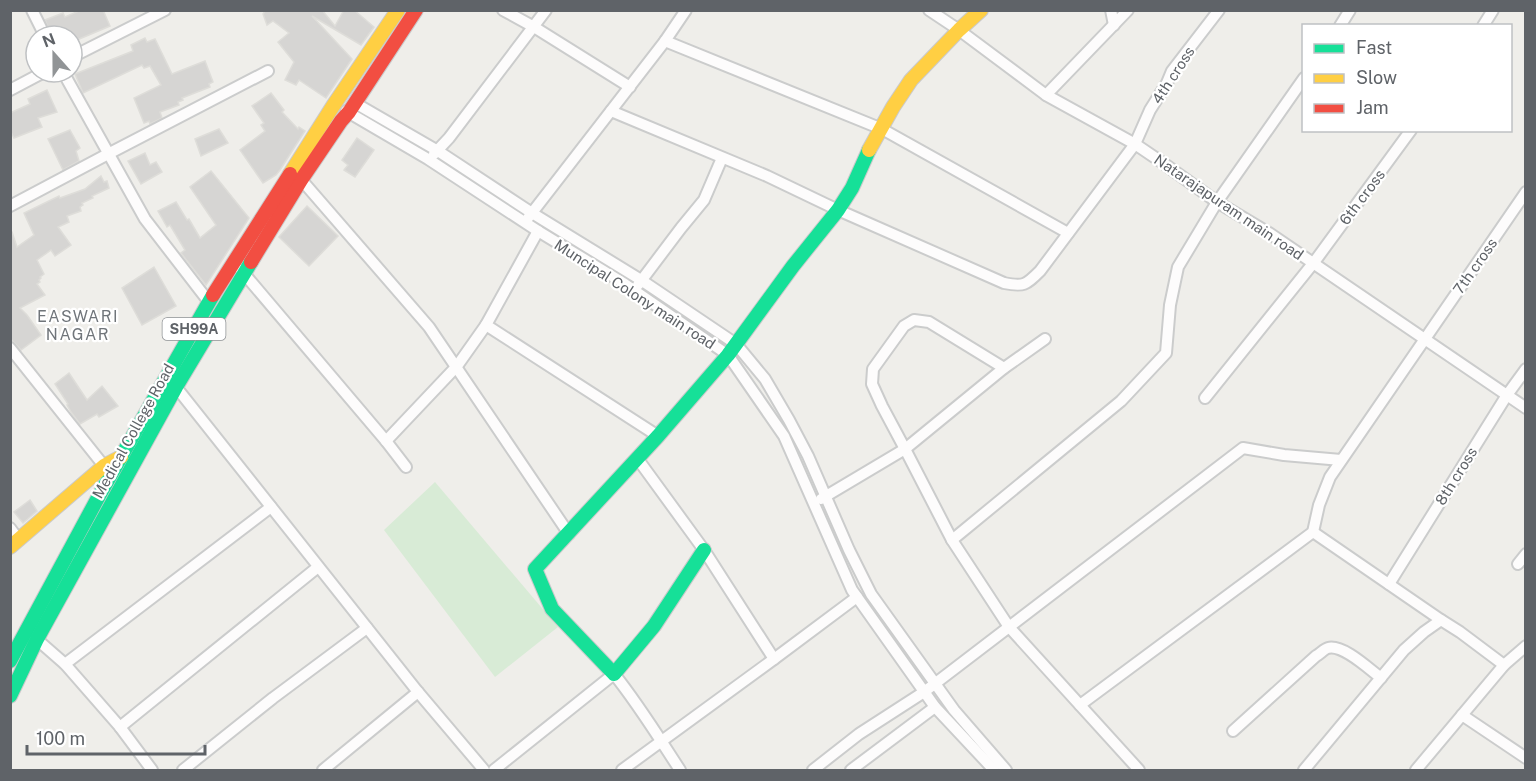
<svg xmlns="http://www.w3.org/2000/svg" width="1536" height="781" font-family="'Public Sans',sans-serif">
<style>
.green{fill:#d8ebd6}
.building{fill:#d6d5d3;stroke:#deddd9;stroke-width:1.5}
.lines{fill:none;stroke-linecap:round;stroke-linejoin:round}
.street-casing{stroke:#cbcccc;stroke-width:14}
.fast-casing{stroke:#cacacb;stroke-width:16}
.slow-casing{stroke:#cacacb;stroke-width:16}
.jam-casing{stroke:#cacacb;stroke-width:16}
.street{stroke:#fdfcfc;stroke-width:10}
.fast{stroke:#16e098;stroke-width:14}
.slow{stroke:#ffcf43;stroke-width:14}
.jam{stroke:#f24e42;stroke-width:14}
.labels{text-anchor:middle;dominant-baseline:central;stroke-width:4.5;stroke-linejoin:round;paint-order:stroke}
.shield{fill:#fff;stroke:#8f9295;stroke-width:1.5}
.shield-label{font-size:14px;font-weight:bold;fill:#5f6368}
.street-label{font-size:15px;fill:#5f6368;stroke:#fff}
.neighbourhood-label{font-size:16px;letter-spacing:1.5px;fill:#70757a;stroke:#fff}
</style>
<rect width="100%" height="100%" fill="#efeeea"/>
<!-- green -->
<path class="green" d="M435 482 558 627 495 677 384 530Z"/>
<!-- building -->
<g class="building">
<path d="M81 10H103L110 26 72 42V36H52L45 20 63 13 65 17Z"/>
<path d="M266 10H322L335 26 344 10H354L374 27 361 45 312 16 352 59 326 98 299 80 296 85 285 80 294 62 278 42 289 33 273 21 267 25 263 14Z"/>
<path d="M145 38 147 42 155 39 172 74 205 61 213 82 209 84 210 87 182 98 183 100 178 102 179 105 160 112 162 118 150 124 149 121 144 123 134 98 161 85 150 66 144 68 142 65 83 93 75 74 133 51 131 45Z"/>
<path d="M47 90 57 112 38 118 42 127 14 138 10 130V113L30 104 28 99Z"/>
<path d="M271 93 284 110 282 112 298 129 299 127 305 131 280 170 276 175 263 183 240 150 265 131 261 125 264 123 252 106Z"/>
<path d="M219 129 228 143 201 156 195 139Z"/>
<path d="M70 130 80 148 76 151 79 161 63 170 48 139Z"/>
<path d="M357 138 374 150 355 177 344 170 348 165 342 160Z"/>
<path d="M145 153 150 165 156 162 162 172 141 184 128 161Z"/>
<path d="M211 171 249 218 206 285 181 253 185 250 170 225 167 227 158 211 176 202 187 220 189 219 200 238 216 225 190 187Z"/>
<path d="M101 176 104 182 107 181 109 188 92 196 93 198 82 203 83 205 80 207 81 211 67 216 69 222 58 227 71 245 55 256 51 250 37 260 44 274 40 277 41 278 39 280 40 282 37 284 45 295 20 308 27 315 41 335 21 350 10 338V232H12L17 247 34 235 24 213 59 196 60 198 85 189Z"/>
<path d="M307 206 338 236 309 266 279 237Z"/>
<path d="M154 267 176 306 142 325 122 288Z"/>
<path d="M69 373 87 400 102 386 118 406 99 417 97 414 80 424 71 412 67 405 68 404 55 384Z"/>
<path d="M30 500 37 511 23 523 14 512Z"/>
</g>
<g class="lines">
<!-- street casing -->
<g class="street-casing">
<g id="street">
<path d="M32 10 45 36"/>
<path d="M503 10 534 27 630 87"/>
<path d="M929 10 959 30 1046 95 1135 144 1163 163 1217 202 1269 233 1526 408"/>
<path d="M1111 10 1114 25"/>
<path d="M1340 26 1350 10"/>
<path d="M1483 26 1493 10"/>
<path d="M665 41 882 129 1068 233"/>
<path d="M72 57 165 10"/>
<path d="M63 72 145 219 209 302"/>
<path d="M10 90 44 72"/>
<path d="M1046 95 1128 10"/>
<path d="M355 103 438 151 532 213 641 280 736 344 765 379 789 420 808 456 849 550 871 594 954 710 1006 770"/>
<path d="M346 111 428 159 538 231 625 284 728 355 784 436 852 590 935 707 994 770"/>
<path d="M611 111 767 176 838 210 1004 283C1024 287 1026 285 1040 271L1135 144 1150 110 1167 83 1172 71 1219 10"/>
<path d="M434 154 449 138 546 10"/>
<path d="M299 177 429 327 569 534"/>
<path d="M10 206 108 154 268 71"/>
<path d="M528 218 665 41 686 10"/>
<path d="M538 231 486 325 658 436"/>
<path d="M241 270 386 441 406 467"/>
<path d="M638 285 681 228 704 200 722 158"/>
<path d="M10 348 104 466"/>
<path d="M173 385 176 387 418 692 484 770"/>
<path d="M1205 398 1315 261 1411 130"/>
<path d="M386 441 457 366 486 325"/>
<path d="M637 458 704 550 774 659"/>
<path d="M821 499 905 449 1004 368 1045 339"/>
<path d="M10 528 18 539"/>
<path d="M1313 532 1441 620"/>
<path d="M952 540 905 449 882 406 872 384 873 369 904 326 914 320 929 322 1004 368"/>
<path d="M1518 564 1526 554"/>
<path d="M1389 584 1507 395 1526 369"/>
<path d="M33 636 65 664 120 727 152 770"/>
<path d="M65 664 271 507"/>
<path d="M1080 705 1313 532 1319 505 1330 477 1526 192"/>
<path d="M1462 715 1526 758"/>
<path d="M120 727 318 567"/>
<path d="M1233 731 1316 656C1320 654 1324 649 1328 648 1343 644 1369 669 1381 678"/>
<path d="M183 770 273 698 367 628"/>
<path d="M323 770 418 692"/>
<path d="M494 770 614 674C639 705 659 738 680 770"/>
<path d="M622 770 774 659 857 597"/>
<path d="M813 770 859 734 924 692 1243 448 1284 455 1341 460"/>
<path d="M851 770 935 707"/>
<path d="M1139 770 1009 627 952 540 1121 401 1166 353 1170 305 1178 267 1217 202 1304 78"/>
<path d="M1304 770 1404 650 1424 632 1441 620 1460 632 1504 665"/>
<path d="M1416 770 1504 665 1526 646"/>
</g>
</g>
<!-- fast casing -->
<g class="fast-casing">
<g id="fast">
<path d="M704 550 654 626 614 674 552 609 535 569 658 436 728 355 793 266 838 210 852 188 869 150"/>
<path d="M10 661 100 494 213 295"/>
<path d="M10 696 37 639 176 387 251 262"/>
</g>
</g>
<!-- slow casing -->
<g class="slow-casing">
<g id="slow">
<path d="M869 150 893 107 911 80 959 30 981 10"/>
<path d="M290 174 333 106 398 10"/>
<path d="M10 547 104 466 121 457"/>
</g>
</g>
<!-- jam casing -->
<g class="jam-casing">
<g id="jam">
<path d="M251 262 301 180 341 121 349 112 416 10"/>
<path d="M213 295 290 174"/>
</g>
</g>
<!-- street -->
<use href="#street" class="street"/>
<!-- fast -->
<use href="#fast" class="fast"/>
<!-- slow -->
<use href="#slow" class="slow"/>
<!-- jam -->
<use href="#jam" class="jam"/>
</g>
<g class="labels">
<!-- shield labels -->
<rect class="shield" x="162.5" y="318" width="63" height="22" rx="4.5"/>
<g class="shield-label">
<text x="194" y="329">SH99A</text>
</g>
<!-- street labels -->
<g class="street-label">
<text transform="translate(1173 75) rotate(-57)">4th cross</text>
<text transform="translate(1362 197) rotate(-53)">6th cross</text>
<text transform="translate(1229 207) rotate(34)">Natarajapuram main road</text>
<text transform="translate(1475 266) rotate(-55)">7th cross</text>
<text transform="translate(635 294) rotate(33)">Muncipal Colony main road</text>
<text transform="translate(133 431) rotate(-61)">Medical College Road</text>
<text transform="translate(1456 476) rotate(-58)">8th cross</text>
</g>
<!-- neighbourhood labels -->
<g class="neighbourhood-label">
<text x="78" y="316">EASWARI<tspan x="78" dy="18">NAGAR</tspan></text>
</g>
</g>
<!-- border -->
<rect width="1536" height="781" fill="none" stroke="#5f6368" stroke-width="24"/>
<!-- legend -->
<rect x="1302" y="24" width="210" height="108" fill="#ffffff" stroke="#bfc1c3" stroke-width="1.5"/>
<rect x="1314" y="44" width="30" height="9" fill="#16e098" stroke="#bfc1c3" stroke-width="1.5"/>
<text x="1356" y="54" font-size="18" fill="#5f6368">Fast</text>
<rect x="1314" y="74" width="30" height="9" fill="#ffcf43" stroke="#bfc1c3" stroke-width="1.5"/>
<text x="1356" y="84" font-size="18" fill="#5f6368">Slow</text>
<rect x="1314" y="104" width="30" height="9" fill="#f24e42" stroke="#bfc1c3" stroke-width="1.5"/>
<text x="1356" y="114" font-size="18" fill="#5f6368">Jam</text>
<!-- north arrow -->
<g transform="translate(54 54) rotate(339)"><circle r="28" fill="#ffffff" stroke="#bfc1c3" stroke-width="1.5"/>
<path d="M0-4.5L10 22L0 15L-10 22Z" fill="#919496"/>
<text y="-9" font-size="16" font-weight="bold" text-anchor="middle" fill="#5f6368">N</text>
</g>
<!-- scale -->
<path d="M27 745v9h178v-9" fill="none" stroke="#5f6368" stroke-width="3"/>
<text x="36" y="745" font-size="18" fill="#5f6368" stroke="#ffffff" stroke-width="4.5" paint-order="stroke">100 m</text>
</svg>
